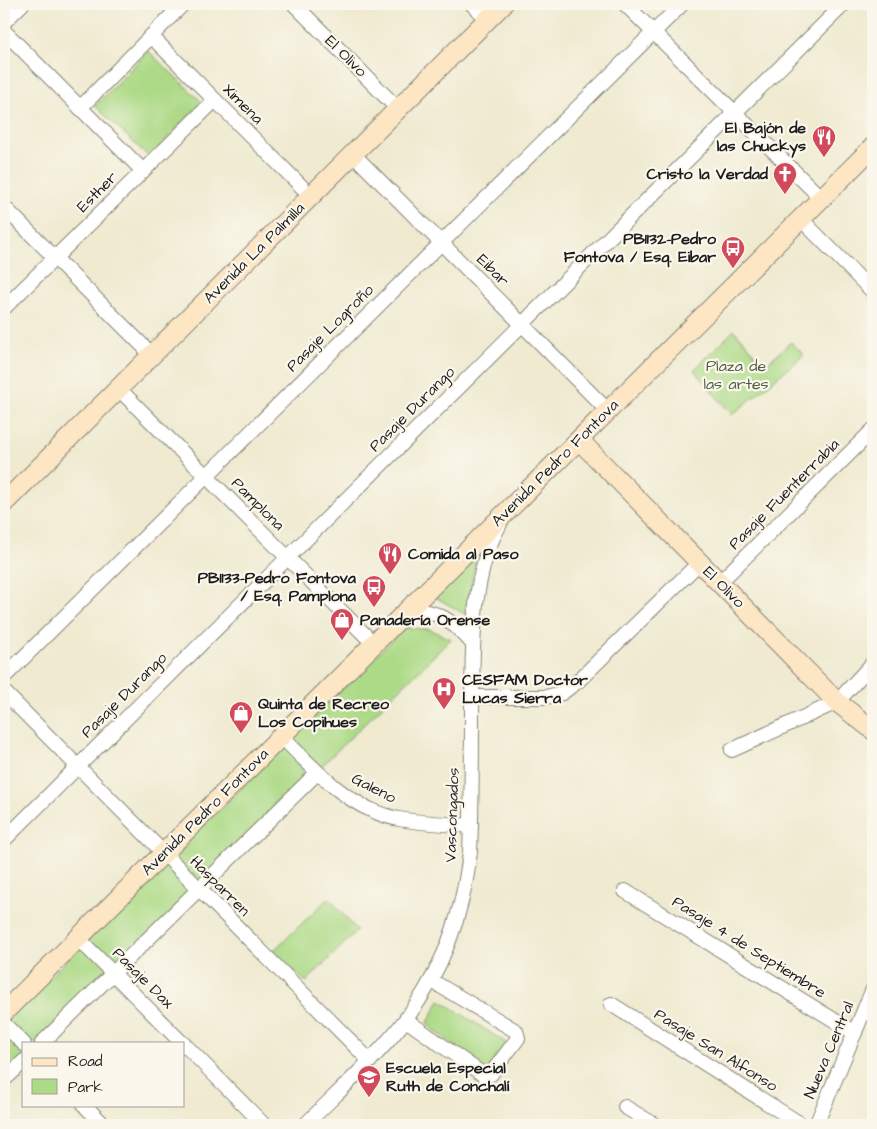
<svg xmlns="http://www.w3.org/2000/svg" width="877" height="1129" font-family="'Architects Daughter',sans-serif">
<style>
.green{fill:#adda87;stroke:#647b52}
.lines{fill:none;stroke-linecap:round;stroke-linejoin:round}
.street-casing{stroke:#868376;stroke-width:16}
.secondary-casing{stroke:#868376;stroke-width:21}
.street{stroke:#fff;stroke-width:14}
.secondary{stroke:#fce6c4;stroke-width:19}
.labels{text-anchor:middle;dominant-baseline:central;stroke-width:4.5;stroke-linejoin:round;paint-order:stroke}
.street-label{font-size:16px;fill:#1c1c1c;stroke:#fbf7ec}
.poi-label{font-size:16px;font-weight:bold;fill:#1c1c1c;stroke:#fbf7ec;text-anchor:start}
.park-label{font-size:16px;fill:#4f5e41;stroke:#fbf7ec}
</style>
<rect width="100%" height="100%" fill="#fbf7ec"/>
<filter id="ink" filterUnits="userSpaceOnUse"><feTurbulence type="fractalNoise" baseFrequency=".02" numOctaves="2"/><feDisplacementMap in="SourceGraphic" scale="10" xChannelSelector="R" yChannelSelector="G"/><feConvolveMatrix kernelMatrix="1 2 1 2 8 2 1 2 1" color-interpolation-filters="sRGB"/></filter>
<filter id="wash" filterUnits="userSpaceOnUse"><feTurbulence type="fractalNoise" baseFrequency=".0096" numOctaves="4" result="noise"/><feDisplacementMap in="SourceGraphic" scale="20" xChannelSelector="R" yChannelSelector="G"/><feGaussianBlur stdDeviation="1.12" result="paint"/><feColorMatrix in="noise" values="0 0 0 0 0 0 0 0 0 0 0 0 0 0 0 0 0 1.4 0 .05"/><feComposite in="paint" operator="in"/></filter>
<g filter="url(#wash)">
<rect width="100%" height="100%" fill="#efead0"/>
<!-- green -->
<g class="green">
<path d="M148 51 202 102 149 157 95 106Z"/>
<path d="M734 330 765 365 791 342 804 355 732 415 694 370Z"/>
<path d="M478 550 465 614 433 596Z"/>
<path d="M404 628 429 629 451 639 39 1043H24V1057L4 1077V1022Z"/>
<path d="M329 898 357 931 306 982 273 951Z"/>
<path d="M440 1000 506 1043 486 1071 427 1024Z"/>
</g>
</g>
<g filter="url(#ink)">
<g class="lines">
<!-- street casing -->
<g class="street-casing">
<g id="street">
<path d="M294 4 398 109"/>
<path d="M472 4 487 20"/>
<path d="M625 4 821 198"/>
<path d="M4 22 22 4"/>
<path d="M4 31 143 171"/>
<path d="M151 36 311 196"/>
<path d="M80 108 183 4"/>
<path d="M353 154 608 411"/>
<path d="M4 207 152 355"/>
<path d="M801 219 873 292"/>
<path d="M4 308 215 100"/>
<path d="M118 388 374 644"/>
<path d="M720 582 873 430"/>
<path d="M405 612C436 607 454 622 473 644"/>
<path d="M4 677 682 4"/>
<path d="M4 692 370 1061"/>
<path d="M472 697H546L562 693 578 681 700 562"/>
<path d="M281 736C314 769 350 810 399 819 422 823 447 824 471 826"/>
<path d="M732 750 837 702 873 663"/>
<path d="M4 840 844 4"/>
<path d="M625 891 855 1033"/>
<path d="M78 938 182 1043"/>
<path d="M611 1004 802 1125"/>
<path d="M406 1020 485 1076 491 1074 518 1038 516 1031 432 981"/>
<path d="M4 1024 24 1044"/>
<path d="M42 1043 317 773"/>
<path d="M184 1044 264 1125"/>
<path d="M4 1080 24 1061"/>
<path d="M84 1105 104 1125"/>
<path d="M625 1107 655 1125"/>
<path d="M305 1125C333 1097 362 1071 388 1041 437 986 462 924 470 852 472 804 472 755 472 707 473 648 470 576 500 524"/>
<path d="M816 1125 873 989"/>
</g>
</g>
<!-- secondary casing -->
<g class="secondary-casing">
<g id="secondary">
<path d="M579 440 837 702 873 730"/>
<path d="M4 503 503 4"/>
<path d="M4 1012 873 147"/>
</g>
</g>
<!-- street -->
<use href="#street" class="street"/>
<!-- secondary -->
<use href="#secondary" class="secondary"/>
</g>
</g>
<!-- icons -->
<defs>
<g id="restaurant-pin" transform="scale(1.25)"><path d="M0 17L-7.5 6A9.5 9.5 0 1 1 7.5 6Z" fill="#d1495b" stroke="#fbf7ec"/><path d="M-5-6h1v4h1v-4h1v4h1v-4h1v5L-1.5 .5V6h-2V.5L-5-1ZM5-6V6H3V1.5H1.5Q1.5-4 5-6Z" fill="#fff"/></g>
<g id="church-pin" transform="scale(1.25)"><path d="M0 17L-7.5 6A9.5 9.5 0 1 1 7.5 6Z" fill="#d1495b" stroke="#fbf7ec"/><path d="M-1.2-6h2.4v3.5h3.3v2.4h-3.3V6h-2.4V-.1h-3.3v-2.4h3.3Z" fill="#fff"/></g>
<g id="bus-pin" transform="scale(1.25)"><path d="M0 17L-7.5 6A9.5 9.5 0 1 1 7.5 6Z" fill="#d1495b" stroke="#fbf7ec"/><path d="M-5-6H5V4H4V6H2V4H-2V6H-4V4H-5ZM-3.5-4V0h7V-4ZM-3.5 1.2v1.5H-2V1.2ZM2 1.2v1.5H3.5V1.2Z" fill="#fff"/></g>
<g id="shop-pin" transform="scale(1.25)"><path d="M0 17L-7.5 6A9.5 9.5 0 1 1 7.5 6Z" fill="#d1495b" stroke="#fbf7ec"/><path d="M-5-2.5h2.3a2.7 3.5 0 0 1 5.4 0H5L5.5 6h-11ZM-1.5-2.5h3a1.5 2.3 0 0 0-3 0Z" fill="#fff"/></g>
<g id="hospital-pin" transform="scale(1.25)"><path d="M0 17L-7.5 6A9.5 9.5 0 1 1 7.5 6Z" fill="#d1495b" stroke="#fbf7ec"/><path d="M-5-5h3v3.5h4V-5h3V5h-3V1.5h-4V5h-3Z" fill="#fff"/></g>
<g id="school-pin" transform="scale(1.25)"><path d="M0 17L-7.5 6A9.5 9.5 0 1 1 7.5 6Z" fill="#d1495b" stroke="#fbf7ec"/><path d="M0-5L7-2L0 1L-7-2ZM-4 1L0 2.5L4 1V4Q0 6-4 4Z" fill="#fff"/></g>
</defs>
<g fill-rule="evenodd">
<use href="#restaurant-pin" x="824" y="137"/>
<use href="#church-pin" x="785" y="174"/>
<use href="#bus-pin" x="733" y="248"/>
<use href="#restaurant-pin" x="390" y="554"/>
<use href="#bus-pin" x="374" y="587"/>
<use href="#shop-pin" x="342" y="620"/>
<use href="#hospital-pin" x="444" y="689"/>
<use href="#shop-pin" x="241" y="713"/>
<use href="#school-pin" x="369" y="1077"/>
</g>
<g class="labels">
<!-- street labels -->
<g class="street-label">
<text transform="translate(346 56) rotate(45)">El Olivo</text>
<text transform="translate(243 104) rotate(45)">Ximena</text>
<text transform="translate(97 192) rotate(-45)">Esther</text>
<text transform="translate(254 253) rotate(-45)">Avenida La Palmilla</text>
<text transform="translate(493 270) rotate(45)">Eibar</text>
<text transform="translate(330 328) rotate(-45)">Pasaje Logroño</text>
<text transform="translate(412 409) rotate(-45)">Pasaje Durango</text>
<text transform="translate(555 463) rotate(-45)">Avenida Pedro Fontova</text>
<text transform="translate(784 494) rotate(-45)">Pasaje Fuenterrabia</text>
<text transform="translate(258 504) rotate(45)">Pamplona</text>
<text transform="translate(724 587) rotate(45)">El Olivo</text>
<text transform="translate(124 695) rotate(-45)">Pasaje Durango</text>
<text transform="translate(374 788) rotate(27)">Galeno</text>
<text transform="translate(205 812) rotate(-45)">Avenida Pedro Fontova</text>
<text transform="translate(452 815) rotate(-88)">Vascongados</text>
<text transform="translate(220 886) rotate(45)">Hasparren</text>
<text transform="translate(749 947) rotate(32)">Pasaje 4 de Septiembre</text>
<text transform="translate(143 978) rotate(45)">Pasaje Dax</text>
<text transform="translate(716 1050) rotate(32)">Pasaje San Alfonso</text>
<text transform="translate(829 1050) rotate(-67)">Nueva Central</text>
</g>
<!-- poi labels -->
<g class="poi-label">
<text x="806" y="128" text-anchor="end">El Bajón de<tspan x="806" dy="18">las Chuckys</tspan></text>
<text x="768" y="174" text-anchor="end">Cristo la Verdad</text>
<text x="716" y="239" text-anchor="end">PB1132-Pedro<tspan x="716" dy="18">Fontova / Esq. Eibar</tspan></text>
<text x="408" y="554">Comida al Paso</text>
<text x="356" y="578" text-anchor="end">PB1133-Pedro Fontova<tspan x="356" dy="18">/ Esq. Pamplona</tspan></text>
<text x="360" y="620">Panadería Orense</text>
<text x="462" y="680">CESFAM Doctor<tspan x="462" dy="18">Lucas Sierra</tspan></text>
<text x="258" y="704">Quinta de Recreo<tspan x="258" dy="18">Los Copihues</tspan></text>
<text x="386" y="1068">Escuela Especial<tspan x="386" dy="18">Ruth de Conchalí</tspan></text>
</g>
<!-- park labels -->
<g class="park-label">
<text x="736" y="366">Plaza de<tspan x="736" dy="18">las artes</tspan></text>
</g>
</g>
<!-- margin -->
<rect width="877" height="1129" fill="none" stroke="#fbf7ec" stroke-width="20"/>
<!-- legend -->
<rect x="22" y="1042" width="162" height="65" fill="#fbf7ec" stroke="#a29f99"/>
<rect x="32" y="1058" width="25" height="8" fill="#fce6c4" stroke="#a29f99"/>
<text x="68" y="1066" font-size="15" fill="#1c1c1c">Road</text>
<rect x="32" y="1079" width="25" height="15" fill="#adda87" stroke="#a29f99"/>
<text x="68" y="1092" font-size="15" fill="#1c1c1c">Park</text>
</svg>
